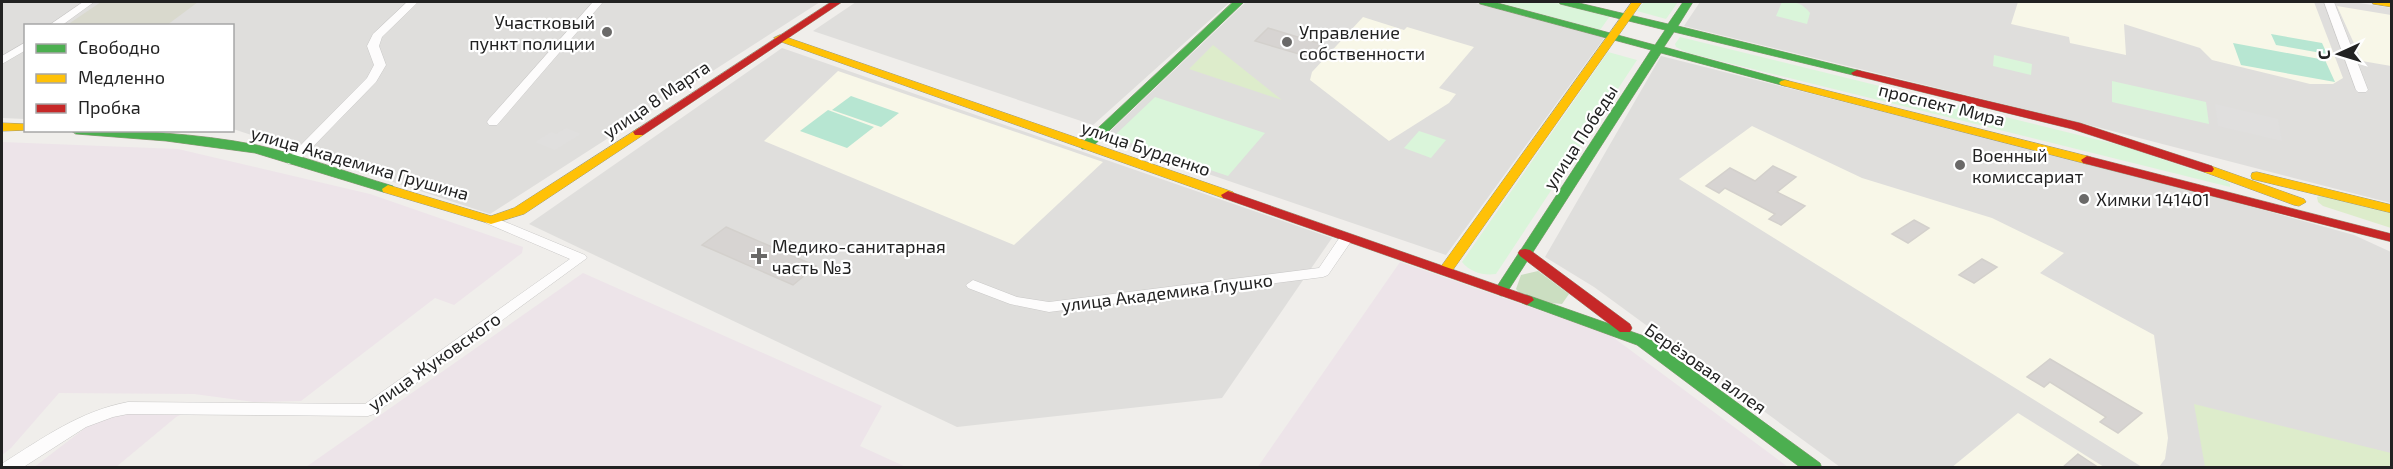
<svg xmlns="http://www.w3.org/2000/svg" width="2393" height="469" font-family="'Exo 2',sans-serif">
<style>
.residential{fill:#dfdedc}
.industrial{fill:#ede4e9}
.education{fill:#f8f7e8}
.construction{fill:#d9d9cd}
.grass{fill:#ddeccb}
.forest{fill:#cbdec1}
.park{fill:#daf5da}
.pitch{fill:#b7e6d2}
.parking{fill:#e0dfde}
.building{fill:#d7d4d2;stroke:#d3d0cc;stroke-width:1.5}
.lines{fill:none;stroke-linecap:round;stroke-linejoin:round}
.street-casing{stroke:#c9c8c7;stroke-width:1}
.fast-casing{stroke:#999a82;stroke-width:1}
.slow-casing{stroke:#999a82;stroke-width:1}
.jam-casing{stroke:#999a82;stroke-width:1}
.street{fill:#fdfcfc;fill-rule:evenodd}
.fast{fill:#4caf50;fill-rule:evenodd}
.slow{fill:#ffc107;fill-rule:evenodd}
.jam{fill:#c62828;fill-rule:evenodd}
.poi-dot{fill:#6a6968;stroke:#fff;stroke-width:2}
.labels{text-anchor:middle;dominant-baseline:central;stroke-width:4.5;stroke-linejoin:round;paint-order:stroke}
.poi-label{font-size:18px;fill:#222;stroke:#fff;text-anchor:start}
.street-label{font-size:18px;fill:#222;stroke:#fff}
</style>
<rect width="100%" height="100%" fill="#f0eeeb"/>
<!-- residential -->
<g class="residential">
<path d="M2 2H820L490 214 233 129 232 26H26L25 119 2 118Z"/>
<path d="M856 2H1230L1093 125 813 31Z"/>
<path d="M1246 2H1472L1605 37 1446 255 1103 138Z"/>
<path d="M1700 2H2353L2391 8V203L2089 125 1684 26Z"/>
<path d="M782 48 1332 238 1222 398 957 427 529 224Z"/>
<path d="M1661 56 2158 181 2354 235 2391 252V467H1840L1594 287 1545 257Z"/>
</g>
<!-- industrial -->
<g class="industrial">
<path d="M2 142 178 149 370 194 523 247 522 253 454 305 435 298 301 401 254 402 194 394 59 393 11 448 2 455Z"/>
<path d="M1400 262 1610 335 1788 467 1257 468Z"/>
<path d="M583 273 882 406 860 446 906 467H306Z"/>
<path d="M188 411 176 417 116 467 33 468 93 422 120 412Z"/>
</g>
<!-- education -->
<g class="education">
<path d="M2018 2H2314L2343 78 2333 84H2310L2212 60 2200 48 2124 24 2126 55 2070 43 2069 37 2011 24Z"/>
<path d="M2337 6 2391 15V66L2362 61Z"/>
<path d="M1363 17 1404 30 1407 27 1474 47 1439 88 1456 94 1449 103 1389 141 1310 80 1312 72Z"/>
<path d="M838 71 1103 162 1014 245 764 141Z"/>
<path d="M1752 126 1862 178 1992 218 2064 253 2040 273 2154 335 2168 438 2165 459 2159 467H2142L1679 179Z"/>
<path d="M2018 413 2104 467 1951 468Z"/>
</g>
<!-- construction -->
<path class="construction" d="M101 2H198L167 25H67Z"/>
<!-- grass -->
<g class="grass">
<path d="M1213 45 1282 100 1189 69Z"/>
<path d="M2321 196 2391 213V228L2323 206 2318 202 2317 197Z"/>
<path d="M2194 404 2391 453V467H2205Z"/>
</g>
<!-- forest -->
<path class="forest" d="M1538 271 1569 294 1562 304C1545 303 1527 302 1516 289L1521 275Z"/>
<!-- park -->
<g class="park">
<path d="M1497 2H1556L1610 16 1600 30Z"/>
<path d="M1644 2H1678L1666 19 1637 11Z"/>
<path d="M1782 2C1796 2 1801 2 1810 13L1807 24 1776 16Z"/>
<path d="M1680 37 2123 146 2226 181 2230 184V187L1688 53 1676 47 1675 44Z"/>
<path d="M1608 52 1637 60 1496 274C1483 276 1470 272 1462 262Z"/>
<path d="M1994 55 2032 64 2031 75 1993 66Z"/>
<path d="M2112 81 2206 102 2209 124 2112 102Z"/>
<path d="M1155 97 1265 133 1228 176 1113 137Z"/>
<path d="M1419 131 1446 140 1431 158 1404 148Z"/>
</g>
<!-- pitch -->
<g class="pitch">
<path d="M2271 34 2322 43 2327 54 2276 45Z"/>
<path d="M2233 43 2325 60 2335 82 2241 65Z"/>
<path d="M851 96 899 113 881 127 832 110Z"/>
<path d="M828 110 874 127 847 148 800 131Z"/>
</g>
<!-- parking -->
<g class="parking">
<path d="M2215 104 2278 119 2282 141 2218 126Z"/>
<path d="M566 128 581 134 555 150 535 142 551 132 556 134Z"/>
</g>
<!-- building -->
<g class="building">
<path d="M1268 28 1321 44 1309 57 1255 41Z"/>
<path d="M1773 166 1796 177 1777 192 1805 206 1781 225 1769 219 1775 214 1725 188 1719 193 1706 186 1730 168 1755 181Z"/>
<path d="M1914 220 1929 228 1908 243 1892 234Z"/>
<path d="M726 227 816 266 793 285 702 245Z"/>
<path d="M1982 259 1997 267 1974 283 1959 275Z"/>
<path d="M2050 359 2142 413 2118 433 2100 422 2106 417 2050 382 2044 387 2027 377Z"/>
<path d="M2078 454 2099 468H2062Z"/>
</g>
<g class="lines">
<!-- street casing -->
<g class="street-casing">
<g id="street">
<path d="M83 2H94L61 26H48Z"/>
<path d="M407 2H418L382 37 379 46 386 65 376 82 296 164H288L286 161 288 158 367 78 374 65 367 46 373 34Z"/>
<path d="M593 2H603L497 125H489L487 122 489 119Z"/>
<path d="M2324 2H2334L2368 90 2366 92H2358L2356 90Z"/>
<path d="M26 42V50L2 64V56Z"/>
<path d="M491 216 585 255 587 258 374 414 368 416 128 414 113 417 86 427 22 468H2L3 463C43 438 80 411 128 402L365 404 570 259 486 223 484 220Z"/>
<path d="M1347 233 1354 237 1328 275 1323 277 1049 312 1010 304 968 288 966 285 973 280 1017 297 1049 302 1319 268 1342 234Z"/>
</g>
</g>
<!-- fast casing -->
<g class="fast-casing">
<g id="fast">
<path d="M1233 2H1244L1090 149H1082L1080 146 1082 143Z"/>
<path d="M1479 2H1494L1655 45 1665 30 1560 4 1559 2H1575L1668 24 1683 2H1693L1678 26 1861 71 1863 73 1857 76 1674 32 1664 47 1789 81 1791 83 1785 86 1661 53 1506 294 1501 296 1494 291 1651 50 1480 4Z"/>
<path d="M70 130C132 130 196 133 257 145 301 155 349 173 393 186L394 189 393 192H383L255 153 166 141 76 134Z"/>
<path d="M1527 295 1647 337 1820 463 1822 468H1801L1637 345 1522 303 1520 300Z"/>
</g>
</g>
<!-- slow casing -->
<g class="slow-casing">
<g id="slow">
<path d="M1632 2H1642L1450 274H1440L1438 271 1440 268Z"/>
<path d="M2372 2H2392V7L2373 4Z"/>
<path d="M780 35 1233 192 1235 195 1228 199 1223 198 776 40 774 38Z"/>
<path d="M1785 80 2091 157 2093 160 2087 164 1781 85 1779 83 1781 81Z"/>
<path d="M2 123 26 124V130H30L2 131Z"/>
<path d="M639 128 645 132 643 135 524 214 491 224 383 192 382 189 388 185 491 216 514 208Z"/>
<path d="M2208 165 2304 199 2306 202 2299 206 2294 205 2204 172 2202 169 2204 166Z"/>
<path d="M2257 172 2392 205V213L2252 179 2251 176 2252 173Z"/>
</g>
</g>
<!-- jam casing -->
<g class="jam-casing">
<g id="jam">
<path d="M831 2H842L643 135H635L633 132Z"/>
<path d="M1857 70 2080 123 2212 166 2214 169 2212 172H2204L2072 129 1853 75 1851 73Z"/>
<path d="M2087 156 2392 234V242L2083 163 2081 160Z"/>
<path d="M1228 191 1532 297 1534 300 1527 305 1522 303 1223 198 1221 195Z"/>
<path d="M1525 249 1530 250 1630 324 1632 328 1630 332H1620L1520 256 1518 253 1520 250Z"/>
</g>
</g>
<!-- street -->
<use href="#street" class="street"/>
<!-- fast -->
<use href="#fast" class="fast"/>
<!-- slow -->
<use href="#slow" class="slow"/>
<!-- jam -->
<use href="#jam" class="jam"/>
</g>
<!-- markers -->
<g class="poi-dot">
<circle cx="607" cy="32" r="6"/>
<circle cx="1287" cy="42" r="6"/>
<circle cx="1960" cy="165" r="6"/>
<circle cx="2084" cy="199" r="6"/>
<path d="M756 247h6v6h6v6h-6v6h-6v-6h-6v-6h6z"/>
</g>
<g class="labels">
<!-- poi labels -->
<g class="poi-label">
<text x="595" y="22" text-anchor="end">Участковый<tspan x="595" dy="21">пункт полиции</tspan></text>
<text x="1299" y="32">Управление<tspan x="1299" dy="21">собственности</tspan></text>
<text x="1972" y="155">Военный<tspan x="1972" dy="21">комиссариат</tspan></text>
<text x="2096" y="199">Химки 141401</text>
<text x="772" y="246">Медико-санитарная<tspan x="772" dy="21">часть №3</tspan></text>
</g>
<!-- street labels -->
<g class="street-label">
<text transform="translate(656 99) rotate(-34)">улица 8 Марта</text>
<text transform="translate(1942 104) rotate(14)">проспект Мира</text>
<text transform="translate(1580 137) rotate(-57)">улица Победы</text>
<text transform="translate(1146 148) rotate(19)">улица Бурденко</text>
<text transform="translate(360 163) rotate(16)">улица Академика Грушина</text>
<text transform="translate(1167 292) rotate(-7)">улица Академика Глушко</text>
<text transform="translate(434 361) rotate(-35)">улица Жуковского</text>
<text transform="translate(1706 368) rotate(35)">Берёзовая аллея</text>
</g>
</g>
<!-- border -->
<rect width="2393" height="469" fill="none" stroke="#222222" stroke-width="6"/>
<!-- legend -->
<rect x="24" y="24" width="210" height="108" fill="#ffffff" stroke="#a7a7a7" stroke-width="1.5"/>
<rect x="36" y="44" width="30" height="9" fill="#4caf50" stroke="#a7a7a7" stroke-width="1.5"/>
<text x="78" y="54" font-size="18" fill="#222222">Свободно</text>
<rect x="36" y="74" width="30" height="9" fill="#ffc107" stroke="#a7a7a7" stroke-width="1.5"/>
<text x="78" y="84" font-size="18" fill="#222222">Медленно</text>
<rect x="36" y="104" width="30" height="9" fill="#c62828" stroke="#a7a7a7" stroke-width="1.5"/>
<text x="78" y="114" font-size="18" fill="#222222">Пробка</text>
<!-- north arrow -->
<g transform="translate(2339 54) rotate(266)" stroke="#ffffff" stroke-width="4.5" paint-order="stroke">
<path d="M0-4.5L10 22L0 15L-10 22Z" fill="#222222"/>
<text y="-9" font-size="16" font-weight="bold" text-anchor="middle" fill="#222222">С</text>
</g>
</svg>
